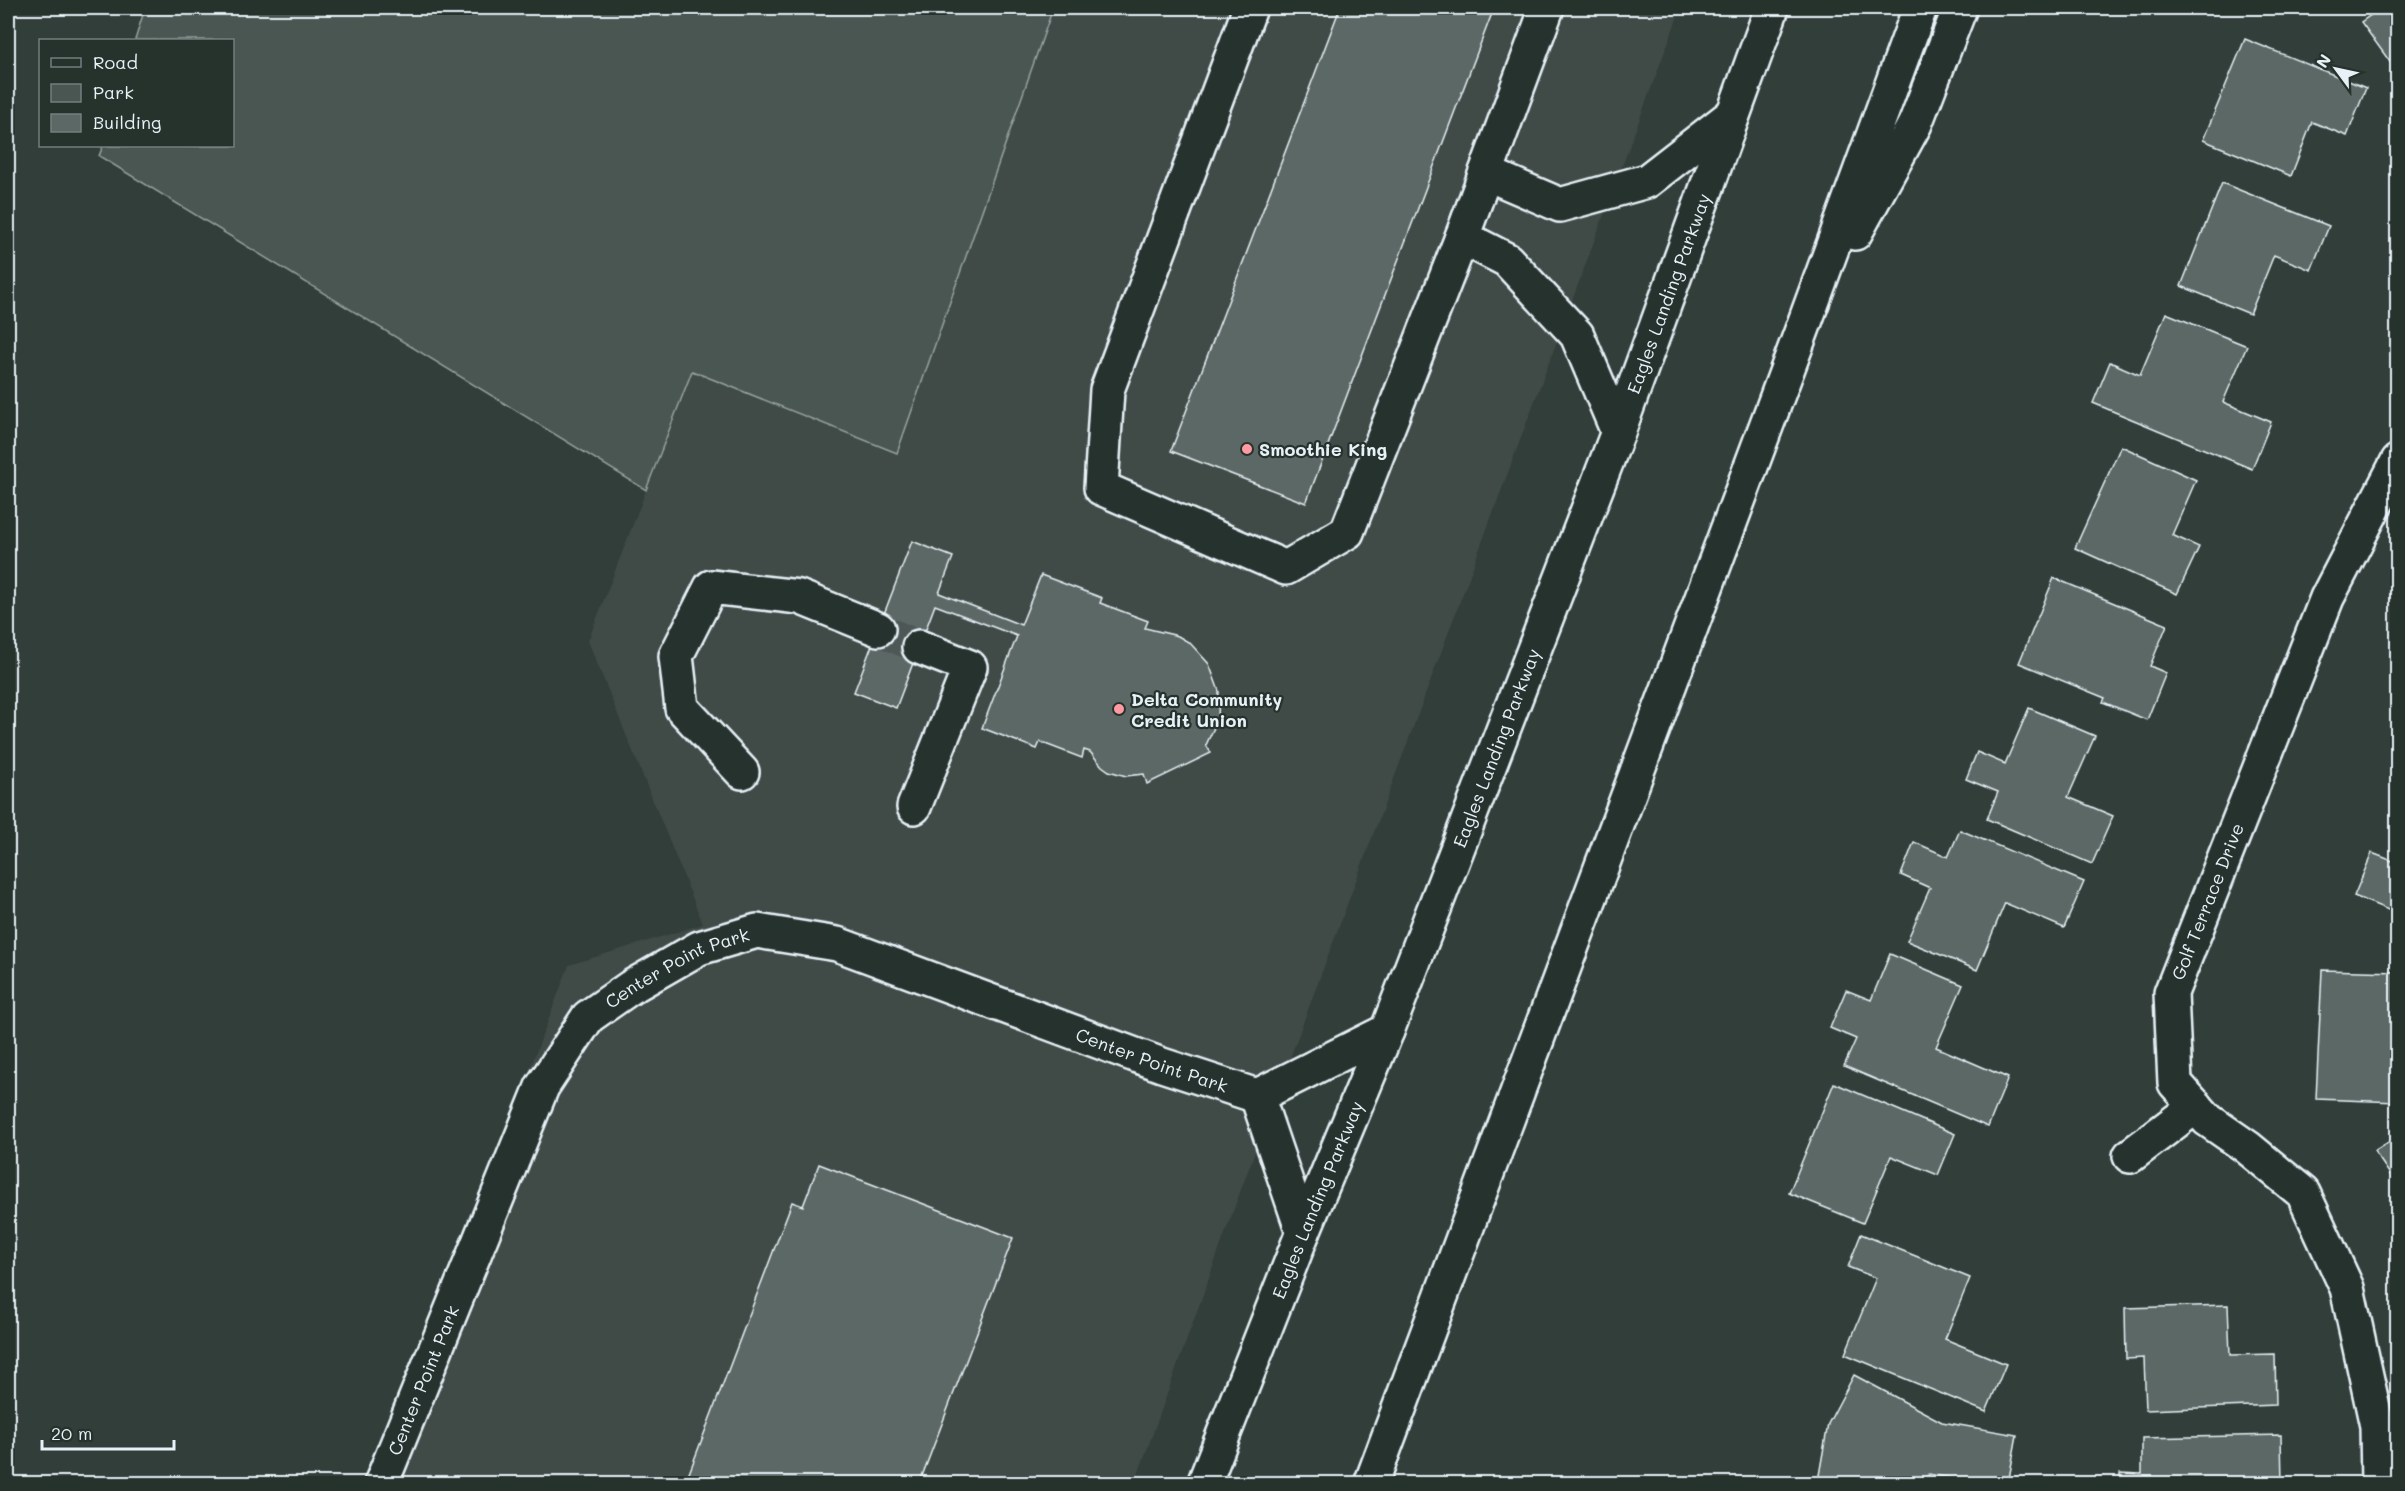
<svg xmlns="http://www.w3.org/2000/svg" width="2405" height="1491" font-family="Mali,sans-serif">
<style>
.built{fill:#3f4b46}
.green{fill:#495651;stroke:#98a4a4;stroke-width:1.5}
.building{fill:#5c6865;stroke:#e8f1f8;stroke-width:1.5}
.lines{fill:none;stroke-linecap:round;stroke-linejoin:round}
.minor-tunnel{stroke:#4d5956;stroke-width:33;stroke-dasharray:33 16;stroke-linecap:butt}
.minor-casing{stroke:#e8f1f8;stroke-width:38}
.major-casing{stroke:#e8f1f8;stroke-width:38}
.minor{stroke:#26332d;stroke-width:33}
.major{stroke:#26332d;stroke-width:33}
.poi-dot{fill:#ff9aa2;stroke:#26332d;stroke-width:2}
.labels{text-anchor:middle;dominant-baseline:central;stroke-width:4.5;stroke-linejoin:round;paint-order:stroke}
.street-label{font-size:18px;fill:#e8f1f8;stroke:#26332d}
.poi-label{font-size:18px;font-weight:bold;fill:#e8f1f8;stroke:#26332d;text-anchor:start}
</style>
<rect width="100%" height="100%" fill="#323e39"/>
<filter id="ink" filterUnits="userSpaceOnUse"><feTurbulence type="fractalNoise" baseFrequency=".0167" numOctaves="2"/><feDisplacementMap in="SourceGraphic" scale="12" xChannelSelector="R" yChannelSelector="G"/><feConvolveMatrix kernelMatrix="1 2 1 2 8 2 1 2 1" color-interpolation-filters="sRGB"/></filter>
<g filter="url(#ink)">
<!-- built -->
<path class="built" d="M1053 8H1681L1239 1195 1135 1483 373 1484 569 965 703 924 588 641 692 371 897 453Z"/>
<!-- green -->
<path class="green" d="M145 8H1053L897 453 692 371 646 490 99 156 103 146H232V40H135Z"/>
<!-- building -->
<g class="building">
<path d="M1340 8H1494L1306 503 1171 451Z"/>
<path d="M2381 8H2398V73L2361 22Z"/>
<path d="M2245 39 2366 88 2347 136 2312 122 2291 176 2203 140Z"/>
<path d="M2222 183 2329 226 2311 270 2274 255 2250 314 2181 286Z"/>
<path d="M2166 313 2247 346 2223 402 2271 422 2252 469 2093 403 2110 362 2140 375Z"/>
<path d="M2121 446 2196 480 2172 535 2199 547 2177 594 2075 548Z"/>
<path d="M912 541 953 557 939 593 1021 625 1041 575 1102 598 1100 603 1148 621 1145 628 1178 636 1190 643 1209 664 1219 691 1218 719 1206 745 1211 753 1147 784 1144 774 1126 776 1109 771 1102 766 1090 752 1084 750 1082 758 1040 742 1037 749 982 728 1017 636 935 605 896 708 854 692Z"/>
<path d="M2054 578 2167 625 2150 666 2166 673 2147 720 2103 702 2105 698 2019 663Z"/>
<path d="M2029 708 2095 736 2068 797 2113 816 2092 864 1987 819 1998 792 1966 779 1977 752 2005 764Z"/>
<path d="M1960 830 2084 882 2064 928 2005 903 1977 970 1907 941 1930 888 1901 875 1914 842 1948 857Z"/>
<path d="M2372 853 2398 863V914L2354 896Z"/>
<path d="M1890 954 1963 985 1936 1047 2008 1078 1988 1127 1844 1066 1856 1039 1830 1028 1846 990 1871 1000Z"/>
<path d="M2322 970 2398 972V1102L2316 1099Z"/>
<path d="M1834 1083 1955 1134 1938 1175 1891 1156 1863 1223 1789 1193Z"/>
<path d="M2398 1136V1186L2374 1151Z"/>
<path d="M819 1164 1013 1238 919 1484H685L792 1202 803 1206Z"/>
<path d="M1861 1234 1970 1278 1945 1339 2006 1364 1986 1412 1845 1354 1876 1278 1848 1267Z"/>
<path d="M2228 1305 2230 1355 2275 1354 2276 1405 2146 1410 2144 1358 2126 1359 2125 1308Z"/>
<path d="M1854 1375 1942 1422 2017 1435 2008 1484H1983L1929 1474 1924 1484H1822L1818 1481 1828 1424Z"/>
<path d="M2281 1435 2282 1484H2120V1473L2142 1474V1438Z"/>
</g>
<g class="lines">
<!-- minor-tunnel -->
<path class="minor-tunnel" d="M878 629 919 647"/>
<!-- minor casing -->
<g class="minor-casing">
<g id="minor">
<path d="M1250 8 1107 390 1101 488 1286 568 1347 532 1462 237 1547 8"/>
<path d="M1486 173 1560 205 1647 181 1732 115"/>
<path d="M1462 237 1507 260 1577 335 1618 432"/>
<path d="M742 772 682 708 676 656 711 587 799 597 878 629"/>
<path d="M914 807 970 667 919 647"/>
<path d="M1257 1096 1303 1232"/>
<path d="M2130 1156 2196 1106"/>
<path id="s1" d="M381 1484 542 1087 588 1017 631 987 699 948 757 931 837 944 1162 1065 1257 1096 1387 1031"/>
<path id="s2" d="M2378 1484 2377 1426 2347 1288 2303 1193 2247 1147 2208 1120 2175 1083 2171 993 2327 598 2398 461"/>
</g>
</g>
<!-- major casing -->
<g class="major-casing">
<g id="major">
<path d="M1855 233 1915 124 1960 8"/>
<path id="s3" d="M1204 1484 1303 1232 1387 1031 1618 432 1772 8"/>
<path d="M1371 1484 1802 330 1920 8"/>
</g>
</g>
<!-- minor -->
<use href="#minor" class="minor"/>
<!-- major -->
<use href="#major" class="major"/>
</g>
</g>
<!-- markers -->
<g class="poi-dot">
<circle cx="1247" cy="449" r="6"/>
<circle cx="1119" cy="709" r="6"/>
</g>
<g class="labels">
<!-- street labels -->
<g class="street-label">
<text stroke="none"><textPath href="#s3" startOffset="1278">Eagles Landing Parkway</textPath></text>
<text stroke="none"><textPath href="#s3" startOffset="792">Eagles Landing Parkway</textPath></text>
<text stroke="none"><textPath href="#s2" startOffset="662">Golf Terrace Drive</textPath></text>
<text stroke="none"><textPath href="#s1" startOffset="615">Center Point Park</textPath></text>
<text stroke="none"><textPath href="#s1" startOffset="1120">Center Point Park</textPath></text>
<text stroke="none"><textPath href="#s3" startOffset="306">Eagles Landing Parkway</textPath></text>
<text stroke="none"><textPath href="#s1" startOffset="112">Center Point Park</textPath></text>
</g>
<!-- poi labels -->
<g class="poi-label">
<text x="1259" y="449">Smoothie King</text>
<text x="1131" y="699">Delta Community<tspan x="1131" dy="21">Credit Union</tspan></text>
</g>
</g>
<!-- margin -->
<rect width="2405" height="1491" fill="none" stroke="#26332d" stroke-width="30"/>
<rect x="15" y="15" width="2375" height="1461" fill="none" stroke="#e8f1f8" stroke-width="2" filter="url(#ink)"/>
<!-- legend -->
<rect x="39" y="39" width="195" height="108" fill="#26332d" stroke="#747f7e" stroke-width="1.5"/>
<rect x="51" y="58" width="30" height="9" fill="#26332d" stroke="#747f7e" stroke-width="1.5"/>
<text x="93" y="69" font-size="18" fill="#e8f1f8">Road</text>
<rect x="51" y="84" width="30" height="18" fill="#495651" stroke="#747f7e" stroke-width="1.5"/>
<text x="93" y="99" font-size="18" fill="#e8f1f8">Park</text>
<rect x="51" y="114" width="30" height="18" fill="#5c6865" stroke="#747f7e" stroke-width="1.5"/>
<text x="93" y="129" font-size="18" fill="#e8f1f8">Building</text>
<!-- north arrow -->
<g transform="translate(2336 69) rotate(303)" stroke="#26332d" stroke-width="4.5" paint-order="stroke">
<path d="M0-4.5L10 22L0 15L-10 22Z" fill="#e8f1f8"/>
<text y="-9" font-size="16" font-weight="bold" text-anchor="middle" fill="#e8f1f8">N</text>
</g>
<!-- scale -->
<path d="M42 1440v9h132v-9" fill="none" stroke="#e8f1f8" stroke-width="3"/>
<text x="51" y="1440" font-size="18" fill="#e8f1f8" stroke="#26332d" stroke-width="4.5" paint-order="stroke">20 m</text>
</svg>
